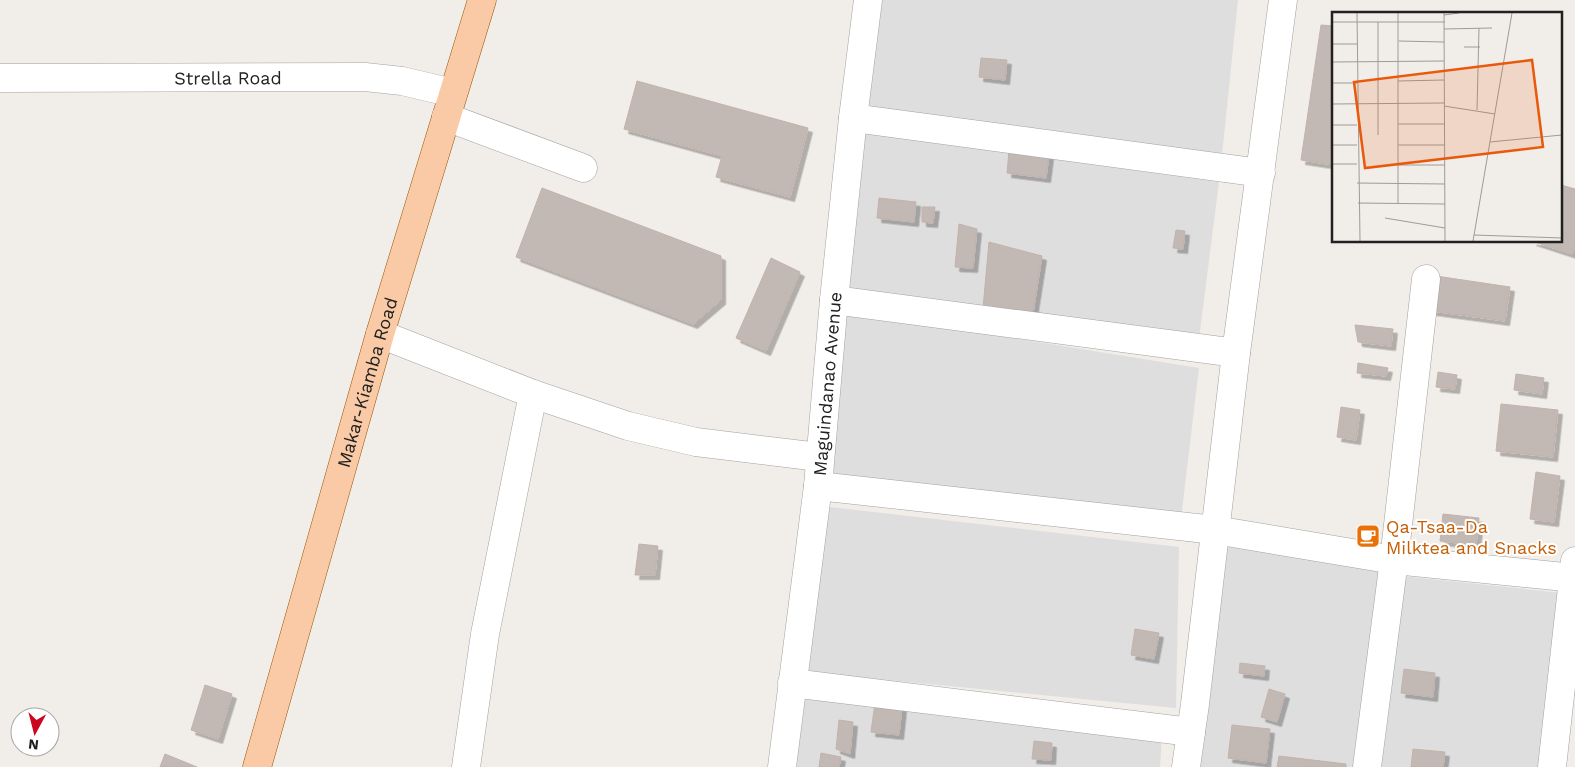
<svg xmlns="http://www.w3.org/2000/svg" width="1575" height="767" font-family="'Work Sans',sans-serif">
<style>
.residential{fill:#dfdede}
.building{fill:#c2b8b4;stroke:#c3b2ab;filter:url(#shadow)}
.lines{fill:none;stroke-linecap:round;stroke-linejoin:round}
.minor-casing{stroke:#a2a2a2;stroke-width:29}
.major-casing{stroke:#9a5504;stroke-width:29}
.minor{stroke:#fff;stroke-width:28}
.major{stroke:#f9caa5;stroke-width:28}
.labels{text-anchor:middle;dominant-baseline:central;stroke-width:4;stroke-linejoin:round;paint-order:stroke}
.street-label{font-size:18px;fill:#212121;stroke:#fff}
.food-label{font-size:18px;fill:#c56008;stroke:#fff;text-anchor:start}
.inset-road{fill:none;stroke:#9e9b98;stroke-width:1}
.view{fill:#e8590c;fill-opacity:0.15;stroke:#e8590c;stroke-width:2.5}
.inset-edge{fill:none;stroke:#212121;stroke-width:2.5}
</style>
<defs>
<filter id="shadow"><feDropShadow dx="4.5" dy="4.5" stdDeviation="0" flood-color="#0004"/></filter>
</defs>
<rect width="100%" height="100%" fill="#f1ede8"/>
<!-- residential -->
<g class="residential">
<path d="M874 0H1238L1222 155 861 107Z"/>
<path d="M857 132 1219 182 1199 339 841 288Z"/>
<path d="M840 310 1199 368 1181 519 829 473Z"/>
<path d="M821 506 1179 547 1176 708 795 671Z"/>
<path d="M1203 535 1391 561 1360 767H1175Z"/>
<path d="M1401 576 1563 593 1540 767H1379Z"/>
<path d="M804 696 1162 735 1160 767H795Z"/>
</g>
<!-- building -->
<g class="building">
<path d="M1321 25 1334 26V165L1301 160Z"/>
<path d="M981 58 1007 60 1005 80 979 77Z"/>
<path d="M637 81 808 128 790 197 716 177 722 156 624 129Z"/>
<path d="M1009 151 1049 155 1046 178 1007 173Z"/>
<path d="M1561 185 1575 189V246L1572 254 1532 241H1561Z"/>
<path d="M542 188 721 256V300L693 324 516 257Z"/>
<path d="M879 198 916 202 914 222 877 218Z"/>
<path d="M922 207H935L933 223 922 222Z"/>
<path d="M959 224 977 229 973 268 955 267Z"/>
<path d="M1176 230 1185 231 1183 249 1173 248Z"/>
<path d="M989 242 1042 256 1033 313 983 308Z"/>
<path d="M771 258 800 272 766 351 736 338Z"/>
<path d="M1436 276 1510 287 1505 321 1432 311Z"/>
<path d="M1355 325 1393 329 1391 346 1358 342Z"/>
<path d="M1358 363 1388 368 1386 376 1357 373Z"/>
<path d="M1438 372 1457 375 1455 389 1436 387Z"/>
<path d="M1516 374 1544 378 1542 394 1514 390Z"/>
<path d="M1501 404 1558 410 1553 457 1496 451Z"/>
<path d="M1341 407 1360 410 1356 440 1337 437Z"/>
<path d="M1536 472 1560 476 1554 522 1530 519Z"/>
<path d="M1443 514 1479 518 1476 545 1440 541Z"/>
<path d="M639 544 658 546 655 575H635Z"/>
<path d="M1135 629 1159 633 1154 659 1131 655Z"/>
<path d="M1240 663 1265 666 1264 676 1239 673Z"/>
<path d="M1404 669 1435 673 1433 697 1401 693Z"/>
<path d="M205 685 232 694 218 739 191 730Z"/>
<path d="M1269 689 1285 694 1277 722 1261 717Z"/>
<path d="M875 703 902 707 899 735 871 732Z"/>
<path d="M839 720 853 722 850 754 836 749Z"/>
<path d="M1232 725 1270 729 1266 763 1228 758Z"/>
<path d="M1034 741 1052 743 1051 760 1032 759Z"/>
<path d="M1413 749 1445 752 1443 767H1411Z"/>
<path d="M821 753 841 757 839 767H819Z"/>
<path d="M165 754 197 767H160Z"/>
<path d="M1279 756 1346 764V767H1277Z"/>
</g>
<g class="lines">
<!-- minor casing -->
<g class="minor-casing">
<g id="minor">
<path id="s1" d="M0 78 365 77 402 81 453 93"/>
<path d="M446 117 583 168"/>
<path d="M853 118 1261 173"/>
<path d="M834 300 1236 353"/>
<path d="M380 334 533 394 628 426 696 442 819 457"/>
<path d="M818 486 1215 530 1394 560 1575 578"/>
<path d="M792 683 1191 732"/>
<path d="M466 767 485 634 533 394"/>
<path id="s2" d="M782 767 818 486 834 300 853 118 868 0"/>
<path d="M1186 767 1195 704 1236 353 1283 0"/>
<path d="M1367 767 1394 560 1426 279"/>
<path d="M1552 767 1575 561"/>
</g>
</g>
<!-- major casing -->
<g class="major-casing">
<g id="major">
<path id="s3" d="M257 767 380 334 482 0"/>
</g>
</g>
<!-- minor -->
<use href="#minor" class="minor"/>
<!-- major -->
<use href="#major" class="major"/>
</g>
<!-- icons -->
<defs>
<g id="cafe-square" transform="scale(1.25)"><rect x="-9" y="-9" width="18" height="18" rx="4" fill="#e8710a" stroke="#fff"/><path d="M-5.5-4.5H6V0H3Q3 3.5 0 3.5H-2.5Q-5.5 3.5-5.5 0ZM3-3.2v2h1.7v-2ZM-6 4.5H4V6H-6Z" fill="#fff"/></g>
</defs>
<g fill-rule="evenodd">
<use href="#cafe-square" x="1368" y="536"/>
</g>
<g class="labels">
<!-- street labels -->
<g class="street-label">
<text stroke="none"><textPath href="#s1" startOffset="228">Strella Road</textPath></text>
<text stroke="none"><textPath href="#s3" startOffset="400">Makar-Kiamba Road</textPath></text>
<text stroke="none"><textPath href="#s2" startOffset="386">Maguindanao Avenue</textPath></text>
</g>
<!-- food labels -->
<g class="food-label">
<text x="1386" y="526">Qa-Tsaa-Da<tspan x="1386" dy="21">Milktea and Snacks</tspan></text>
</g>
</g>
<!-- overview -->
<g transform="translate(1332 12)">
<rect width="230" height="230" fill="#f1ede8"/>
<path class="inset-road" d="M25 1 28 229M66 1V192M112 1 113 229M112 3 127 1M0 10H113M112 17 160 16M67 29 112 30M0 32H25M132 35H148M0 50 112 49M66 69 112 68M0 71H25M0 92 112 91M112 94 163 102M145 98 147 16M66 112H113M0 113H25M46 123V10M158 130 230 123M0 133H25M66 133H113M0 152H25M66 153H113M25 171 113 172M26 191 113 192M53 206 113 216M142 223 230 226M141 229 180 1"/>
<path class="view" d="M200 48 211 135 33 156 22 70Z"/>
<rect width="230" height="230" class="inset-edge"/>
</g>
<!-- north arrow -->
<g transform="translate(35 732) rotate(187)"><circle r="24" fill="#ffffff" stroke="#a6a6a6"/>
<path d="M0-4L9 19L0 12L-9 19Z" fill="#cc061f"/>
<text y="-8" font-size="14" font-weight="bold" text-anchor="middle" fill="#212121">N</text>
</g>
</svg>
